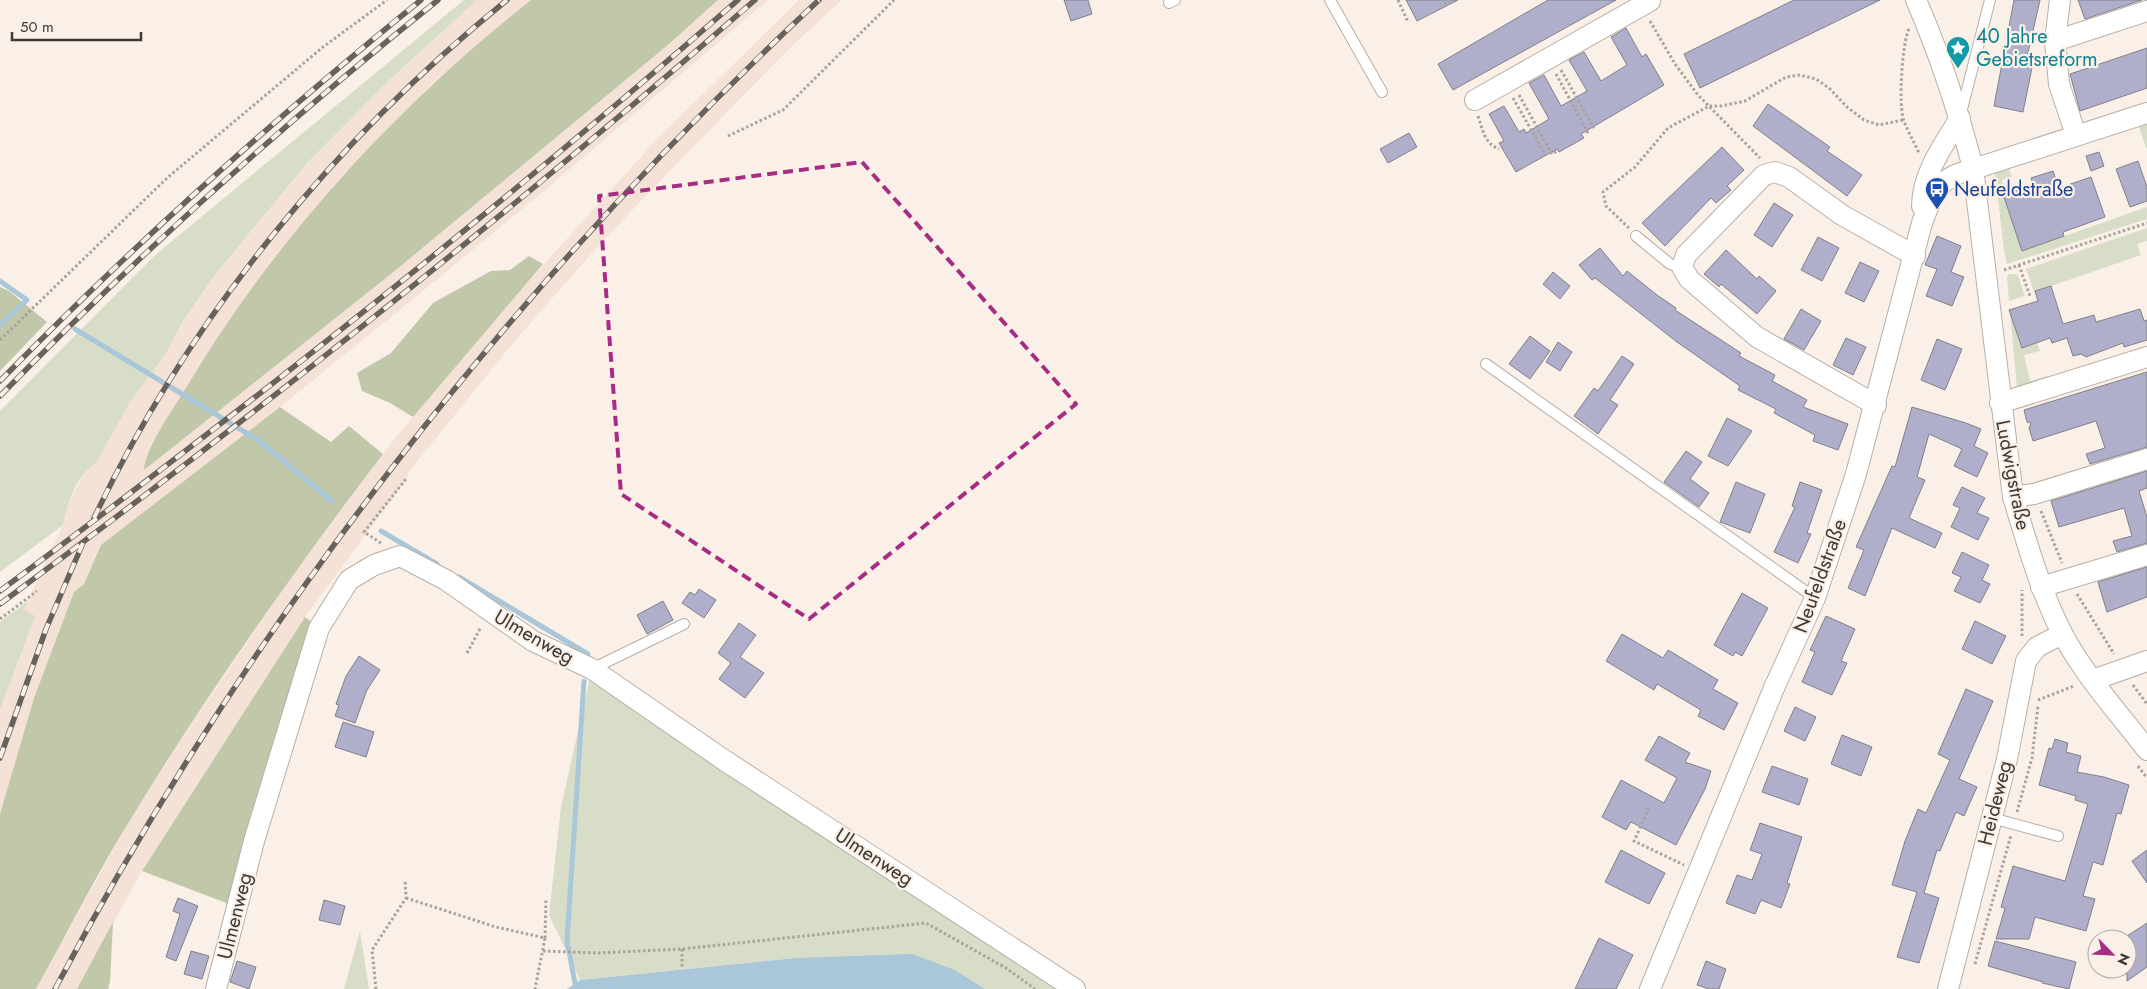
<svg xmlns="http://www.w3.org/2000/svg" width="2147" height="989" font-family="Jost,sans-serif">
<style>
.built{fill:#f3e2d5}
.green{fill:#d8ddc8}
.forest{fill:#c1c8aa}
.water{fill:#aac6d9}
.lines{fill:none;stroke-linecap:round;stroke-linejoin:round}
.stream{stroke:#aac6d9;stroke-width:5}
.building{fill:#afafcb;stroke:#80808b}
.service-casing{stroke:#b8afa7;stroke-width:12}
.minor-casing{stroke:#b8afa7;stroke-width:22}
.path{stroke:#aaa29c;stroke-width:3;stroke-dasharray:2.5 2.5;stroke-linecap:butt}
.service{stroke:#fff;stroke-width:10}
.minor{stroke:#fff;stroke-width:20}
.rail-casing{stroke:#68625d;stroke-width:5.5}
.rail{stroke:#fbf0e8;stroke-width:4;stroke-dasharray:11;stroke-linecap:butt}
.marked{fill:none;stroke:#a62d83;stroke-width:4;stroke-dasharray:10 6;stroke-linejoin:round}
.labels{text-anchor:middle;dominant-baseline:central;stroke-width:4.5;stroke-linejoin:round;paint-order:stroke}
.culture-label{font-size:20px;fill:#0d838f;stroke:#fbf0e8;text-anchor:start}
.transit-label{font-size:20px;fill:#164399;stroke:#fbf0e8;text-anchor:start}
.street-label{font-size:20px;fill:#3d3935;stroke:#fbf0e8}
</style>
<rect width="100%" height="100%" fill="#fbf0e8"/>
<!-- built -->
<g class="built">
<path d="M477 0H531L433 83 335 184 263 275 196 370 144 469 391 274 669 44 718 0H768L538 196 412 300 280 407 101 545 84 585 74 592 34 698 0 814V709L24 609 63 525 66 508 87 468 96 463 130 401 165 355 183 321 214 276 308 162 387 82Z"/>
<path d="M799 0H842L792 46 689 151 600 244 519 336 410 470 406 480 305 617 142 871 77 989H36L131 818 177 746 286 585 395 438 500 313 656 140Z"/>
</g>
<!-- green -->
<g class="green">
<path d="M464 0H477L387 82 308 162 214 276 183 321 165 355 130 402 96 463C77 474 67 504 63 525L0 572V411L155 255Z"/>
<path d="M2147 121V150L2138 124Z"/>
<path d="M2008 166 2012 177 2002 180 2005 193 2003 195 2022 251 2147 207V219L2007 264 2004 251 1995 173Z"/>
<path d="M2147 228V241L2137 244 2141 255 2034 292 2026 269Z"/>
<path d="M2009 274H2016L2018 276 2025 296 2009 301 2007 277Z"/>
<path d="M2010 313 2022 348 2037 343 2040 351 2024 355 2030 381 2047 376 2048 380 2017 388Z"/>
<path d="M28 601 24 609 35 616 0 709V622Z"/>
<path d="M592 669 1075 989H985L955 970 795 958 580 980 549 915 561 807Z"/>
<path d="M360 931 369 989H344Z"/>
</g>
<!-- forest -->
<g class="forest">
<path d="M531 0H718L669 44 391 274 144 470C146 448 169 415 181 396 271 243 393 109 531 0Z"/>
<path d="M529 256 543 264 413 417 390 403 362 391 357 373 391 353 433 303 491 271 510 270Z"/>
<path d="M0 287 9 291 47 322 0 371Z"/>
<path d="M280 407 331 442 349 426 383 454C294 571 208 692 132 817 97 873 68 932 36 989H0V814L34 698 74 592 84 584 101 545Z"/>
<path d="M305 617 313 623 229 904 142 871Z"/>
<path d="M113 922 110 982 108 989H77Z"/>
</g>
<!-- water -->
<path class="water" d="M912 954 955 970 985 989H567L580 980 795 958Z"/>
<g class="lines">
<!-- stream -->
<g class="stream">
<path d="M0 281 27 300 0 325"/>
<path d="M75 329 258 440 332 501"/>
<path d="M381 531 437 564"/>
<path d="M459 577 588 654"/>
<path d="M575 983 567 941 584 681"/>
</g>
</g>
<!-- building -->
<g class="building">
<path d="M1064 0H1088L1092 14 1071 21Z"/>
<path d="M1406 0H1458L1417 21Z"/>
<path d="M1548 0H1616L1453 90 1438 64Z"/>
<path d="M1794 0H1880L1700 88 1684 54Z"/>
<path d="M2014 0H2040L2027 57 2034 58 2023 112 1994 106Z"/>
<path d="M2078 0H2142L2085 19Z"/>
<path d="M1626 28 1642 57 1646 54 1664 85 1581 134 1584 138 1559 152 1557 149 1516 172 1499 143 1504 141 1489 114 1504 106 1519 132 1524 129 1526 133 1549 119 1529 83 1544 75 1561 106 1587 91 1569 60 1584 52 1601 81 1627 65 1611 37Z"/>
<path d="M2147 48V88L2080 111 2070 74Z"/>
<path d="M1768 104 1830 147 1827 151 1862 175 1847 196 1753 126Z"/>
<path d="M1409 133 1417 147 1388 163 1380 149Z"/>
<path d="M1722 147 1744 170 1727 186 1731 190 1716 203 1711 198 1665 246 1642 223Z"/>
<path d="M2099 152 2104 166 2091 171 2086 156Z"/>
<path d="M2138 161 2147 187V201L2130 207 2116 169Z"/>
<path d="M2053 171 2059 188 2091 177 2105 217 2063 232 2064 236 2022 251 2003 194 2033 184 2031 178Z"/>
<path d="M1774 203 1793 215 1772 247 1754 235Z"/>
<path d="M1937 236 1961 246 1951 272 1964 277 1952 306 1926 296 1937 269 1925 265Z"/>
<path d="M1818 237 1839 248 1822 281 1801 270Z"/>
<path d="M1600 248 1623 276 1627 271 1657 295 1676 308 1675 310 1741 353 1739 356 1775 375 1772 381 1807 400 1803 407 1848 424 1838 450 1813 441 1815 435 1774 413 1776 409 1738 390 1740 386 1677 342 1595 278 1592 280 1579 265Z"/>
<path d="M1726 250 1757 279 1759 276 1776 291 1757 314 1721 284 1719 287 1704 274Z"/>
<path d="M1860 262 1879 271 1864 302 1845 293Z"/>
<path d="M1553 272 1570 286 1560 299 1543 284Z"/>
<path d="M2051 286 2063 324 2094 315 2096 322 2140 309 2144 321 2147 320V340L2124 347 2123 343 2086 357 2081 354 2073 356 2067 338 2052 343 2050 338 2022 348 2009 310 2038 301 2035 291Z"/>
<path d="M1801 309 1821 321 1804 350 1784 339Z"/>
<path d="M1530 336 1550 351 1530 379 1509 364Z"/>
<path d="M1846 338 1866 347 1853 375 1833 365Z"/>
<path d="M1937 339 1962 349 1945 390 1921 380Z"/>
<path d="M1558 342 1572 352 1560 371 1546 362Z"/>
<path d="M1622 356 1634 364 1610 400 1618 405 1598 434 1574 416 1594 388 1598 391Z"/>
<path d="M2147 372V447L2090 464 2086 454 2105 448 2096 421 2033 441 2029 428 2031 423 2027 422 2024 410Z"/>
<path d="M1912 407 1966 423 1981 429 1974 446 1988 453 1977 477 1954 466 1962 449 1929 434 1917 477 1925 480 1909 518 1942 533 1935 548 1892 528 1865 596 1848 588 1864 550 1856 547 1892 466 1895 467Z"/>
<path d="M1727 418 1752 431 1728 466 1708 456Z"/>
<path d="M1686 451 1702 462 1690 479 1709 493 1699 507 1664 482Z"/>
<path d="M2147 471V488L2139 491 2147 517V543L2117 552 2113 541 2132 536 2124 508 2059 527 2051 501Z"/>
<path d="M1736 482 1765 494 1750 533 1720 522Z"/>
<path d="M1800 482 1822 490 1807 533 1811 534 1798 563 1774 552 1795 507 1792 506Z"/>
<path d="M1962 487 1985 498 1977 513 1989 518 1978 540 1951 527 1960 508 1953 505Z"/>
<path d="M1962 552 1989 565 1982 580 1990 584 1980 603 1954 591 1961 577 1952 573Z"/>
<path d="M2147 567V597L2107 612 2098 582Z"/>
<path d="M699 589 716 600 704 618 682 603 690 592 695 595Z"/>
<path d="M1742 593 1768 608 1742 656 1735 652 1733 656 1714 645Z"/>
<path d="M663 601 673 620 647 634 637 615Z"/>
<path d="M1826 616 1855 629 1841 661 1847 663 1832 695 1802 682 1815 652 1810 650Z"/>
<path d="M1975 621 2006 636 1992 664 1962 649Z"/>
<path d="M739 623 756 635 740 657 764 673 745 698 719 679 731 663 718 653Z"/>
<path d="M1622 634 1663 658 1668 650 1718 680 1713 689 1738 703 1724 730 1698 716 1701 710 1657 684 1654 690 1606 661Z"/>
<path d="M359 656 380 670 367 690 355 723 335 716 339 705 336 704 346 676Z"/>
<path d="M1966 689 1993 701 1959 779 1977 787 1964 816 1956 812 1940 851 1937 850 1924 893 1939 898 1919 963 1897 957 1917 892 1892 885 1905 841 1918 809 1926 813 1950 760 1938 754Z"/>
<path d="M1795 707 1816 717 1805 741 1784 731Z"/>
<path d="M343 722 374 732 366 757 335 747Z"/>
<path d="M1842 735 1872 747 1861 776 1831 764Z"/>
<path d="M1659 736 1690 753 1685 762 1711 771 1705 789 1676 845 1631 822 1626 830 1602 817 1621 780 1664 803 1677 778 1645 760Z"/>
<path d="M2055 739 2068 743 2066 752 2081 756 2077 772 2104 777 2129 785 2121 814 2117 813 2103 865 2093 862 2083 896 2095 899 2086 931 2035 917 2029 939H1996L2005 908 2001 907 2013 866 2065 881 2088 804 2075 800 2076 796 2039 785 2049 748 2052 749Z"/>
<path d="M1772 766 1808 779 1799 805 1762 792Z"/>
<path d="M1760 823 1802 837 1787 883 1790 884 1781 908 1761 900 1755 914 1726 903 1737 875 1752 880 1762 854 1750 850Z"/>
<path d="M1621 850 1665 873 1649 904 1605 882Z"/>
<path d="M2147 850V883L2132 861Z"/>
<path d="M178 898 198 906 176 961 166 957 180 914 173 911Z"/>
<path d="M324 900 345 906 340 925 319 920Z"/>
<path d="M2147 923V967L2127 981V936Z"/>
<path d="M1599 938 1633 955 1616 989H1575Z"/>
<path d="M1995 941 2076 962 2069 989 2042 983 2043 982 1988 966Z"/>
<path d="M191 951 209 956 202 979 184 974Z"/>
<path d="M237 961 256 967 249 989 230 982Z"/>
<path d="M1706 961 1726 969 1719 989H1709L1697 985Z"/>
</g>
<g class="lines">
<!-- service casing -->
<g class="service-casing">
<g id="service">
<path d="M1330 0 1382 92"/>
<path d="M1169 3 1175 0"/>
<path d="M1961 113 1990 0"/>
<path d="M1636 236 1670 264 1682 267"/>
<path d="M1486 364 1815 598"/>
<path d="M592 669 684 624"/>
<path d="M1992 818 2058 836"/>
</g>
</g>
<!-- minor casing -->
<g class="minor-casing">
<g id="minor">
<path d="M1916 0C1940 55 1958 110 1973 168L2013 497C2027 543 2040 590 2062 633 2084 675 2118 712 2147 750"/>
<path d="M2060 0 2055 41 2059 84 2076 135"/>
<path d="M2055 41 2147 11"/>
<path d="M1475 100 1650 1"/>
<path d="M1922 206C1922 174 1944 144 1960 118"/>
<path d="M2000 403 2147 357"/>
<path d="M1876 405 1757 337 1689 279 1682 267 1686 255 1764 175 1775 172 1789 177 1842 215 1915 256"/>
<path d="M2013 497 2034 494 2147 459"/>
<path d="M2041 587 2147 555"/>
<path d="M2093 680 2147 661"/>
<path d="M216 989 254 841 319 628 349 580 374 565 400 556 446 580 533 641 592 669 724 760 1075 989"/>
<path d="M1650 989 1774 688 1815 598 1856 474 1922 223 1933 194 1945 181 1955 175 2147 113"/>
<path d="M1948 989 2007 759 2026 661 2037 647 2062 634"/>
</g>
</g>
<!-- path -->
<g class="path">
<path d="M1398 0 1408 22"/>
<path d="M1444 4 1450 0"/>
<path d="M1650 21 1675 64 1698 95 1760 158"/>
<path d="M1909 29C1902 43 1898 107 1904 121 1908 132 1914 142 1919 153"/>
<path d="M1561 70 1594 128"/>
<path d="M1556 74 1588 133"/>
<path d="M1519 95 1552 154 1558 150"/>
<path d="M1513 98 1545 154"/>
<path d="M1478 116C1483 130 1484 143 1499 149"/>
<path d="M728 136 783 110 894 0"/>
<path d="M1629 228 1606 206 1603 192 1635 167 1668 128 1709 106H1721L1745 101 1786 77 1800 75 1816 79 1829 88 1847 107 1864 120 1879 125 1903 120"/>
<path d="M2019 265 2030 296"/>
<path d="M2004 270 2147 223"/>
<path d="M0 340 167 178 323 47 387 0"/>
<path d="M2041 511 2062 563"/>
<path d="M381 543 364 532 406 479"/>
<path d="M2077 594 2114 654"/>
<path d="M0 619 37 591"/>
<path d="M2022 636V590"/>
<path d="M467 653 481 627"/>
<path d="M2133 685 2147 704"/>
<path d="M2038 700 2074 686"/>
<path d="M2138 766 2147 778"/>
<path d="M1649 808 1634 841 1684 865"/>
<path d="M2017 812 2032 758 2038 706"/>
<path d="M406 898 496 927 545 938 535 989"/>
<path d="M545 938 546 899"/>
<path d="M682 949V969"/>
<path d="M543 951 597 953 682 949 926 923 1006 968 1035 989"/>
<path d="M1975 964 2011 835"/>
<path d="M376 989 372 950 406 898 405 880"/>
</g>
<!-- service -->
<use href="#service" class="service"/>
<!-- minor -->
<use href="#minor" class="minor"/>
<!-- rail casing -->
<g class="rail-casing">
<g id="rail">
<path d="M0 381C133 245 274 119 421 0"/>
<path d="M0 396C138 255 284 123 438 0"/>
<path d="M94 518C189 319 335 139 507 0"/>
<path d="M0 591C253 403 501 207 738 0"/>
<path d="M0 604C259 412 512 212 755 0"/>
<path d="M0 758 46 629 83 543"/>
<path d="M55 989C250 621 514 284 819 0"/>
</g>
</g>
<!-- rail -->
<use href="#rail" class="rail"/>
</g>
<!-- marked area -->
<path class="marked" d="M862 162 1076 404 809 619 621 494 599 196Z"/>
<!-- icons -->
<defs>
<g id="sight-pin" transform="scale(1.25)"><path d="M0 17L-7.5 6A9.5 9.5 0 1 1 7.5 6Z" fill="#0f9aa8" stroke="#fbf0e8"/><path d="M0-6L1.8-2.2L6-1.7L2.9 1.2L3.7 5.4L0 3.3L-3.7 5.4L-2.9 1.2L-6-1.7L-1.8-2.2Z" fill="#fff"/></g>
<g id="bus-pin" transform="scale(1.25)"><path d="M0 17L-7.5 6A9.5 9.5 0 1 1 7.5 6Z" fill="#1a4fb4" stroke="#fbf0e8"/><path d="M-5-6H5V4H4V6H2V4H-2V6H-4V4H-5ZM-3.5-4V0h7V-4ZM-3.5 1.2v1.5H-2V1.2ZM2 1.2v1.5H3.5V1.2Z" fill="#fff"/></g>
</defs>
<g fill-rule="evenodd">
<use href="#sight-pin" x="1958" y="48"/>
<use href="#bus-pin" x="1937" y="189"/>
</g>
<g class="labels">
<!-- culture labels -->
<g class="culture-label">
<text x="1976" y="36">40 Jahre<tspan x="1976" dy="23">Gebietsreform</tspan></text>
</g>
<!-- transit labels -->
<g class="transit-label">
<text x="1954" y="189">Neufeldstraße</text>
</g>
<!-- street labels -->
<g class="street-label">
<text transform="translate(2013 475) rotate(79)">Ludwigstraße</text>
<text transform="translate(1820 576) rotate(-70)">Neufeldstraße</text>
<text transform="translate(534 637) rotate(30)">Ulmenweg</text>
<text transform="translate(1995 803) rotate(-76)">Heideweg</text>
<text transform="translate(874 857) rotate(33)">Ulmenweg</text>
<text transform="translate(235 916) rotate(-76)">Ulmenweg</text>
</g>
</g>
<!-- north arrow -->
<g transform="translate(2112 954) rotate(114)"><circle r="24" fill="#fbf0e8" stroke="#afa7a0"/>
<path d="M0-4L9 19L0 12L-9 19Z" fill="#a62d83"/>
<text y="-8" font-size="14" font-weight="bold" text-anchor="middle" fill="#3d3935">N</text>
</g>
<!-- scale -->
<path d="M12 32v8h129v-8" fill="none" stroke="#3d3935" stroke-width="2.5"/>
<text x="20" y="32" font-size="15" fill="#3d3935" stroke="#fbf0e8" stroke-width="4" paint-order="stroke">50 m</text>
</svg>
